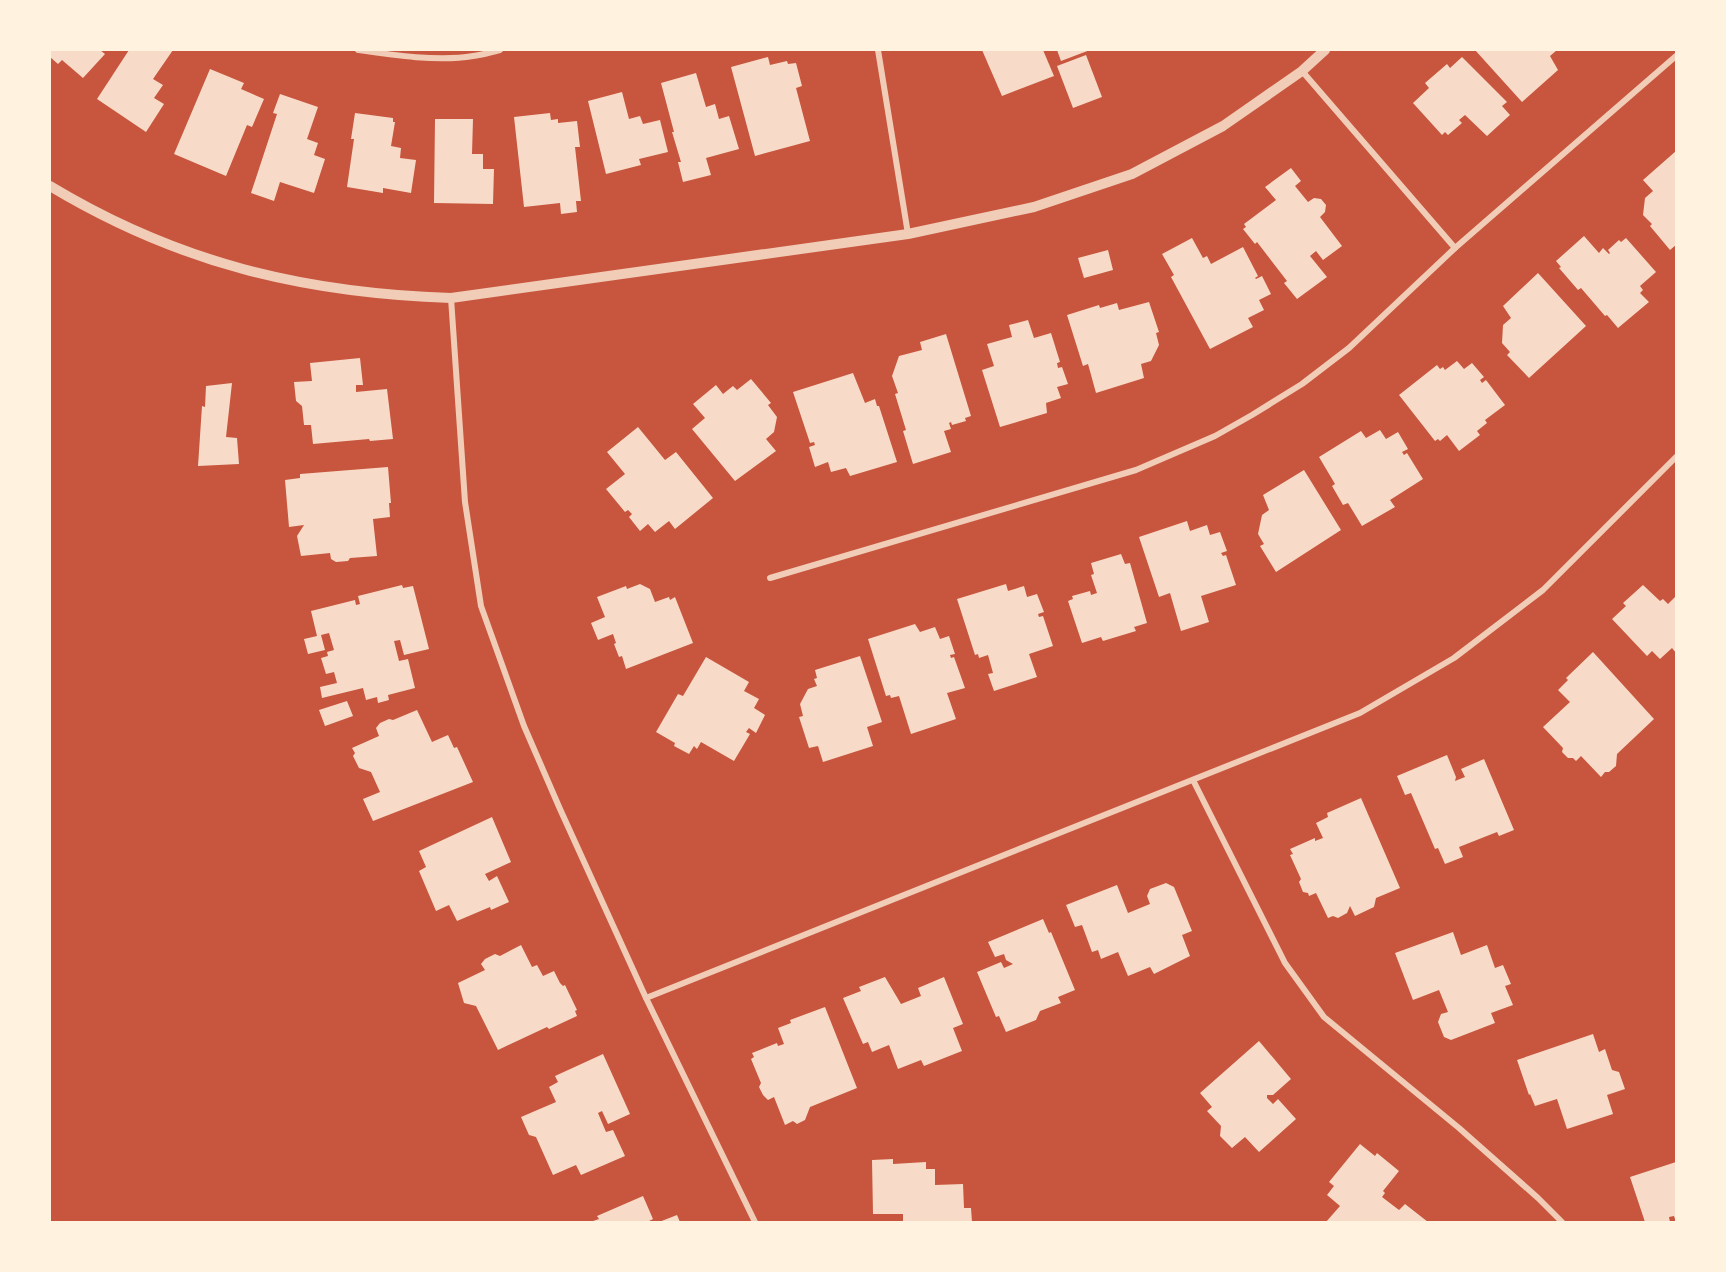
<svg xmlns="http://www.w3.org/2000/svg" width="1726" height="1272" font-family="'Space Grotesk',sans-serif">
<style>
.building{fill:#f7dbc8}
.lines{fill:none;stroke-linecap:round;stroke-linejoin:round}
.minor{stroke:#f1ccb7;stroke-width:6}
.tertiary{stroke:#f1ccb7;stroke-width:10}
</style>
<rect width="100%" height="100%" fill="#c8553d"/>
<!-- building -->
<g class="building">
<path d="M50 50H100L105 54 83 78 62 60 58 64 50 57Z"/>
<path d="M129 50H173L153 79 163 85 154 98 164 104 146 132 97 99Z"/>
<path d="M982 50H1043L1054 76 1002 96Z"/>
<path d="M1057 50H1090L1061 61Z"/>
<path d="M1475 50H1557L1550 56 1558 70 1522 102Z"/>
<path d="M1086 55 1102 97 1073 108 1057 66Z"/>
<path d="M768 57 770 65 787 61 788 64 796 63 802 86 796 88 810 141 755 156 731 67Z"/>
<path d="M1462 57 1507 102 1502 106 1510 115 1487 136 1465 115 1459 120 1462 123 1448 135 1445 132 1442 135 1413 103 1429 88 1425 83 1447 64 1450 68Z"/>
<path d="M210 69 244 83 241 89 264 99 252 127 247 125 226 176 174 154Z"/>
<path d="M696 73 706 107 715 104 719 119 729 116 739 149 706 158 711 175 683 182 678 162H681L672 132H674L661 83Z"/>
<path d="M622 92 629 119 640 116 643 124 660 120 668 152 639 159 641 165 606 174 588 101Z"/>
<path d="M280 94 318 107 307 139 318 143 314 155 325 159 314 193 280 182 274 201 251 193 277 114 273 113Z"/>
<path d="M355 113 393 118V122H395L391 146 401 148 400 158 416 160 411 193 383 188V193L347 187 354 139H351Z"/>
<path d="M550 113 551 120 558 119V123L577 121 580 147H575L581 201H576L577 212 561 214 560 203 524 207 514 117Z"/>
<path d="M435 119H473L472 154H483V169H494L493 204 434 203Z"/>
<path d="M1676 151V245L1670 250 1650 226 1652 224 1643 215 1645 198 1653 191 1643 180Z"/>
<path d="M1291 168 1301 181 1295 186 1308 202 1314 198 1321 199 1326 205 1325 212 1320 217 1342 246 1323 260 1316 251 1310 256 1327 277 1297 299 1284 283 1287 281 1257 242 1255 244 1243 229 1246 227 1244 224 1276 200 1265 187Z"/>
<path d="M1584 236 1599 253 1603 248 1609 254 1610 253 1608 250 1619 240 1621 242 1626 238 1656 272 1640 286 1643 290 1640 293 1649 302 1618 328 1607 315 1605 316 1581 288 1578 290 1559 268 1561 267 1556 261Z"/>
<path d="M1192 238 1203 258 1207 256 1211 264 1243 247 1258 276 1255 278 1256 279 1262 276 1271 294 1259 300 1264 310 1248 318 1253 327 1210 349 1171 277 1174 275 1162 254Z"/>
<path d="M1108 250 1113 270 1084 278 1078 258Z"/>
<path d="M1538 273 1586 326 1529 378 1507 355 1510 352 1502 343 1503 325 1511 318 1503 306Z"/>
<path d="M1149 302 1159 332 1156 333 1159 345 1151 361 1141 364 1144 378 1096 393 1088 364 1083 366 1067 315 1099 305 1100 308 1117 303 1119 310Z"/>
<path d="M1028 320 1034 338 1051 333 1060 362 1057 363 1058 368 1062 367 1068 384 1057 387 1061 398 1046 403 1047 413 1000 427 982 370 994 366 987 344 1012 337 1009 325Z"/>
<path d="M946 334 971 416 965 418 966 421 952 425 951 422 949 423 951 429 944 431 951 452 913 464 903 431 906 430 895 394 898 393 892 376 899 356 922 350 920 342Z"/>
<path d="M360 358 363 385H356V392L387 389 393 439 370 441 369 439 313 444 311 425H304L302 406 296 401 294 382 312 381 310 363Z"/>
<path d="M1457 361 1464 369 1472 363 1484 377 1480 380 1482 383 1486 380 1505 405 1485 420 1487 423 1477 431 1480 435 1459 451 1447 435 1440 441 1438 439 1435 441 1399 395 1437 365 1440 369 1443 367 1445 370Z"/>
<path d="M853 373 865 403 875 399 877 406H879L897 462 850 476 846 468 831 472 828 462 815 467 809 447 815 445 814 442 810 443 793 392Z"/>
<path d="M751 379 771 403 768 405 777 417 774 432 766 439 776 451 735 481 692 429 705 418 693 404 716 385 723 394 733 386 737 390Z"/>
<path d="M232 383 226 437 237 438 239 464 198 466 202 406 205 407 206 386Z"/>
<path d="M638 427 665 460 676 452 713 498 675 529 669 521 655 532 648 524 640 531 629 517 632 514 628 510 625 512 606 489 625 474 607 452Z"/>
<path d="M1380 430 1386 439 1398 432 1408 449 1402 452 1404 455 1407 453 1423 479 1390 500 1395 507 1362 526 1348 503 1343 505 1332 486 1335 484 1319 457 1361 431 1366 438Z"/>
<path d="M388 467 391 503H389L390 517 373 519 377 556 350 558 348 561 336 562 331 559 330 553 301 556 297 536 304 525 289 527 285 480 300 478V474Z"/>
<path d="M1304 470 1341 530 1276 572 1260 546 1264 544 1258 534 1262 515 1269 510 1263 495Z"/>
<path d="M1187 521 1190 531 1207 525 1210 535 1220 532 1227 551 1221 553 1223 556 1226 555 1236 585 1201 596 1209 622 1181 631 1170 593 1159 597 1139 537Z"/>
<path d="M1121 554 1125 564 1130 563 1147 623 1134 627 1136 631 1103 641 1101 637 1082 643 1068 601 1073 599 1072 596 1090 591 1091 595 1097 593 1091 575 1094 574 1091 563Z"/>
<path d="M640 584 650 589 655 602 669 597 670 600 675 597 693 643 626 669 622 656 619 657 614 644 616 643 613 634 598 640 591 623 605 617 597 597 626 586 627 589Z"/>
<path d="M1006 584 1008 591 1024 586 1027 597 1037 594 1044 612 1038 614 1039 617 1043 616 1053 646 1029 654 1037 677 994 691 988 674 993 673 988 655 979 658 978 654 975 655 957 599Z"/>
<path d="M402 585 403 588 413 586 429 649 404 655 400 640 394 641 399 661 408 659 415 688 388 695 389 700 378 703 377 697 366 700 363 688 322 698 320 687 337 683 334 672 326 674 321 658 328 656 327 652 334 650 329 633 321 635 325 650 308 654 304 639 317 636 311 611 355 600 356 605 360 604 358 596Z"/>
<path d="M1643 585 1660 601 1663 599 1668 604 1676 596V653L1672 648 1660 659 1652 651 1647 656 1612 619 1626 606 1623 603Z"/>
<path d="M915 624 920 632 935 627 940 639 949 636 955 654 950 655 951 658 954 657 965 688 947 693 956 719 911 734 899 696 891 698 890 695 886 696 868 639Z"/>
<path d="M1593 652 1654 719 1617 754 1616 766 1609 772H1605L1601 777 1581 756 1576 761 1573 758H1568L1562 752 1563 748 1543 727 1570 702 1558 690 1568 680 1566 678Z"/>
<path d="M860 656 882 722 867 727 873 746 823 762 818 746 809 748 799 717 803 716 800 704 808 689 817 686 814 679 817 678 815 670Z"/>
<path d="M706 657 749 682 744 691 759 699 754 708 765 715 756 733 749 728 746 732 750 734 734 761 701 742 697 749 694 746 689 754 674 746 675 743 656 732 678 694 683 696Z"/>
<path d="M347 701 353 716 325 726 319 710Z"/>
<path d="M417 710 432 742 448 735 454 748 457 747 473 782 373 821 363 799 380 792 371 772 359 768 353 756 355 753 352 748 379 736 376 728 380 723 389 719 393 720Z"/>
<path d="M1447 755 1456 777 1455 781 1465 777 1461 769 1484 759 1514 830 1499 836 1497 832 1459 847 1463 857 1445 864 1438 848 1435 849 1411 793 1405 795 1397 776Z"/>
<path d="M1361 798 1400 888 1376 898 1374 907 1355 916 1350 906 1347 913 1338 918 1333 916 1328 918 1316 893 1309 896 1308 893 1303 892 1299 882 1301 879 1290 855 1293 854 1290 849 1315 838V841L1323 838 1316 823 1328 817 1327 813Z"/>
<path d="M492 817 511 862 485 874 489 881 497 876 509 902 491 910 490 907 457 921 449 905 436 911 419 871 426 867 419 851Z"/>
<path d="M1166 883 1174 887 1192 931 1182 935 1190 956 1154 974 1150 967 1128 976 1118 952 1101 959 1098 950 1092 952 1082 925 1075 927 1066 905 1117 885 1128 913 1150 904 1147 896 1150 889Z"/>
<path d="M1043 919 1049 933 1051 932 1075 990 1058 997 1061 1003 1040 1011 1036 1020 1006 1032 999 1016 996 1017 977 972 1001 962 1004 968 1013 964 1006 960 1004 954 995 957 988 942Z"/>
<path d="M1453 932 1461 955 1487 945 1495 968 1503 965 1511 984 1505 986 1513 1005 1491 1013 1495 1023 1451 1040 1444 1037 1438 1022 1441 1014 1448 1012 1439 990 1413 1000 1395 953Z"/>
<path d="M521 945 532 967 537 965 543 976 554 971 560 983 563 986 565 985 577 1010 575 1011 577 1016 549 1029 547 1027 498 1050 476 1006 464 1003 458 983 485 970 481 964 485 959 495 954 500 956Z"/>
<path d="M885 977 901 1004 921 996 918 988 944 977 963 1024 953 1028 962 1051 924 1066 921 1060 898 1069 889 1045 872 1052 868 1042 863 1044 843 998 861 991 859 987Z"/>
<path d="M825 1007 857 1088 810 1107 805 1120 797 1124 793 1121 785 1125 774 1097 768 1100 763 1095 759 1087 761 1083 751 1059 754 1057 752 1053 777 1043 778 1046 784 1044 778 1028 791 1023 790 1020Z"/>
<path d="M1593 1034 1599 1052 1605 1049 1612 1070 1619 1072 1625 1089 1607 1095 1613 1114 1567 1129 1557 1099 1535 1106 1530 1094 1529 1095 1517 1060Z"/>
<path d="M1259 1041 1291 1079 1273 1095H1267V1098L1273 1104 1278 1099 1296 1119 1259 1152 1245 1137 1232 1148 1220 1136 1221 1126 1207 1111 1212 1107 1200 1093Z"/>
<path d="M603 1054 630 1114 608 1124 602 1111 598 1113 606 1132 613 1130 625 1156 581 1175 576 1165 553 1175 536 1137 529 1135 521 1117 556 1102 549 1087 558 1082 555 1076Z"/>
<path d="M1360 1144 1375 1156 1377 1153 1399 1171 1383 1191 1385 1193 1382 1197 1399 1210 1405 1204 1428 1222H1326L1340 1206 1327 1195 1334 1186 1329 1182Z"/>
<path d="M893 1159V1164L926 1162V1169H935V1185L963 1184 964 1208H971L972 1222H903V1214H873L872 1160Z"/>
<path d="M1676 1162V1222L1674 1216 1669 1217 1670 1222H1645L1630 1177Z"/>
<path d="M643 1196 653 1219 647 1222H590L599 1219 597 1216Z"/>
<path d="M677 1215 680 1222H659Z"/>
</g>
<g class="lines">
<!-- minor -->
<g class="minor">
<path d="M358 50C392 55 439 62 473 56 482 55 491 52 500 50"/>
<path d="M878 50 908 234"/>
<path d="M1302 71 1455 248"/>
<path d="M451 298 465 502 481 606 524 726 560 809 646 998 755 1222"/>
<path d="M770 578 1136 470 1215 436 1252 415 1302 384 1349 348 1455 248 1676 56"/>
<path d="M1193 780 1285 963 1324 1017 1459 1128 1538 1198 1562 1222"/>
<path d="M646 998 1360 713 1454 658 1543 590 1676 457"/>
</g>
<!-- tertiary -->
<path class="tertiary" d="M50 186C178 263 303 293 451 298L908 234 1034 207 1132 174 1223 126 1302 71 1325 50"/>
</g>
<!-- border -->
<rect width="1726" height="1272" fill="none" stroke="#fff3e0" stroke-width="102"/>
</svg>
